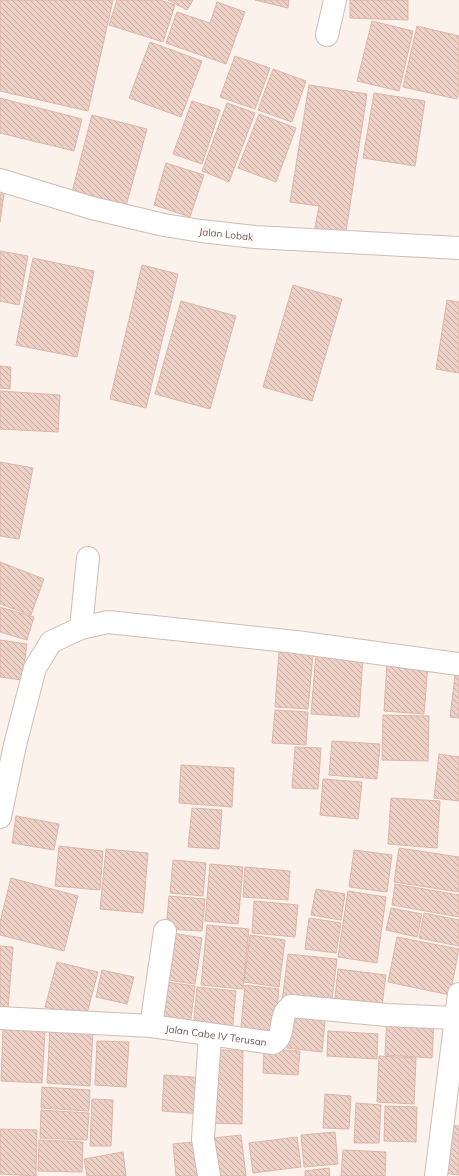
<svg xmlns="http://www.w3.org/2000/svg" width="459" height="1176" font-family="Mulish,sans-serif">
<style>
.building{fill:url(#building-back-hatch);stroke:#deb5a8}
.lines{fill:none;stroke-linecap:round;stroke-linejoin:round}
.minor-casing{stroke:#cebcb5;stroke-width:24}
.minor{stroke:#fff;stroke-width:22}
.labels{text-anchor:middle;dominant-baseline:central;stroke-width:3;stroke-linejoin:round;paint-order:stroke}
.street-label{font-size:10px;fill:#745851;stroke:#fdf7f2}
</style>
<defs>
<pattern id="building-back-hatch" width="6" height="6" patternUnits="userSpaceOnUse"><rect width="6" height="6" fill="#edd0c6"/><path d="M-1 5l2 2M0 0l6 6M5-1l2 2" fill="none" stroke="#c5aca3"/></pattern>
</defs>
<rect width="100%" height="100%" fill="#fbf3eb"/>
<!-- building -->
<g class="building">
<path d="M0 0H113L88 111 0 91Z"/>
<path d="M117 0H160L175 5 163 42 109 25Z"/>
<path d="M168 0H193L187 10Z"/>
<path d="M255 0H289L288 8Z"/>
<path d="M350 0H408V20L350 18Z"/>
<path d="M217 2 245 12 226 64 166 43 177 12 210 23Z"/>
<path d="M372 21 413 31 399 91 357 81Z"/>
<path d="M417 26 459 36V91L457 99 403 87Z"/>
<path d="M150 42 202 61 181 117 129 98Z"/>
<path d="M235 56 270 68 255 109 220 97Z"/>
<path d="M273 69 306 81 292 122 258 110Z"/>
<path d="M309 85 367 94 345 238 314 233 319 206 290 202Z"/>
<path d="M374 93 425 101 415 166 363 158Z"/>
<path d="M0 98 82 119 74 151 0 133Z"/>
<path d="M192 101 220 110 202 164 173 154Z"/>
<path d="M227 103 255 113 229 182 202 171Z"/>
<path d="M259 114 296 128 276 182 238 168Z"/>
<path d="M92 115 147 129 126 206 72 192Z"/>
<path d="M166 163 204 175 190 217 154 205Z"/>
<path d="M0 194H4L0 222Z"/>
<path d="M0 251 28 256 19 305 0 301Z"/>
<path d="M33 258 94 271 77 357 16 345Z"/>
<path d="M142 265 178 274 146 408 110 399Z"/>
<path d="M293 285 342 299 312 401 263 387Z"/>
<path d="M447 300 459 302V373L436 369Z"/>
<path d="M181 301 236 316 210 409 155 394Z"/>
<path d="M0 366 11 367 10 389 0 388Z"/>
<path d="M0 391 60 395 58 432 0 429Z"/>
<path d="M0 462 33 468 19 539 0 536Z"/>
<path d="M0 562 44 579 31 615 0 604Z"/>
<path d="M0 607 34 617 27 640 0 632Z"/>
<path d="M0 640 27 644 22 680 0 677Z"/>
<path d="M279 651 313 654 308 709 275 707Z"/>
<path d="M316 654 363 657 359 717 311 714Z"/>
<path d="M387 662 428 665 424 714 384 711Z"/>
<path d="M456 667 459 668V718L450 717Z"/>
<path d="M275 710 308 712 306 745 272 743Z"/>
<path d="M383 715 429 716 428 761 382 760Z"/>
<path d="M332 741 380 744 377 779 329 775Z"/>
<path d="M295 747 321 748 318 789 292 788Z"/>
<path d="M439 754 459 757V801L434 798Z"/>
<path d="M181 765 234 768 232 807 179 803Z"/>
<path d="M323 779 362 782 358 819 320 815Z"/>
<path d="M391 798 440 801 437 848 388 844Z"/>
<path d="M192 808 222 810 219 849 188 847Z"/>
<path d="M16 816 59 824 54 850 12 843Z"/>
<path d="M59 846 103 851 100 890 55 886Z"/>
<path d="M399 848 459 857V892L394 882Z"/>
<path d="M106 849 148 853 143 913 100 909Z"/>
<path d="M354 850 392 855 387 892 349 887Z"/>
<path d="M173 860 206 863 203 896 170 893Z"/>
<path d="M210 864 243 867 238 924 205 921Z"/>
<path d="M245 867 290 871 288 900 243 897Z"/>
<path d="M11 878 78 896 64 951 0 935V922Z"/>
<path d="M395 884 459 895V917L392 905Z"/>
<path d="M316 889 345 894 341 920 311 915Z"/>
<path d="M348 891 386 897 377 963 338 957Z"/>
<path d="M169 896 205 899 202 931 166 929Z"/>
<path d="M254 901 298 905 295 937 252 933Z"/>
<path d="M391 908 422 914 417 937 386 930Z"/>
<path d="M424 913 459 920V946L419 938Z"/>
<path d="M309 918 341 923 336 953 305 949Z"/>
<path d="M207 925 249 929 243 989 201 985Z"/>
<path d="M167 932 202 938 195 984 160 979Z"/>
<path d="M250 935 285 940 279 987 244 982Z"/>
<path d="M397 937 459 949 450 995 388 982Z"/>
<path d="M0 946 13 947 8 1009 0 1008Z"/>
<path d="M288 954 337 959 331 1008 282 1002Z"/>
<path d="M57 962 98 972 86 1017 45 1007Z"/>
<path d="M338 969 386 975 381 1013 334 1008Z"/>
<path d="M102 970 134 977 127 1004 96 997Z"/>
<path d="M159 981 195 986 190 1026 154 1021Z"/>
<path d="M245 985 279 989 274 1041 240 1037Z"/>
<path d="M197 987 236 991 232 1034 193 1030Z"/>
<path d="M291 1008 326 1012 322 1052 287 1048Z"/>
<path d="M387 1017 434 1020 432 1058 385 1055Z"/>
<path d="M3 1028 45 1031 42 1083 1 1081Z"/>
<path d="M50 1028 93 1031 90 1086 47 1083Z"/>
<path d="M328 1031 378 1034 377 1059 327 1056Z"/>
<path d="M97 1041 129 1042 126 1087 95 1085Z"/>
<path d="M264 1049 300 1051 298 1075 263 1073Z"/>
<path d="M211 1050H243L242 1124 209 1123Z"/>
<path d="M379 1056 416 1058 414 1104 377 1102Z"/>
<path d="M164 1075 205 1078 202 1114 162 1111Z"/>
<path d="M42 1087 90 1090 89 1111 41 1108Z"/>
<path d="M325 1094 351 1096 349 1129 323 1128Z"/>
<path d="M92 1099 113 1100 111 1146H90Z"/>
<path d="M356 1103 381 1105 379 1143H354Z"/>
<path d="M385 1106 417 1107 416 1142 384 1141Z"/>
<path d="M41 1110 89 1113 87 1140 40 1138Z"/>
<path d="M446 1125 459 1126V1175L442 1173Z"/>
<path d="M0 1129 37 1130 36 1176 0 1174Z"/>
<path d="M335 1132 338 1164 304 1167 301 1135Z"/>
<path d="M241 1135 246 1176H210L205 1139Z"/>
<path d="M297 1137 301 1167 253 1173 249 1143Z"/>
<path d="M39 1140 83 1142 82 1172 38 1171Z"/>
<path d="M202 1141 206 1176H176L173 1144Z"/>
<path d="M343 1150 386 1152 385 1176H341Z"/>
<path d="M123 1152 126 1176H87L84 1159Z"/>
<path d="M329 1168 330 1176H305V1171Z"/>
</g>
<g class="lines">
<!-- minor casing -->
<g class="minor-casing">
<g id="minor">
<path d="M327 35 335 0"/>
<path id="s1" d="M0 180 92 208 164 225 201 231 255 237 459 248"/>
<path d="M81 628 88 558"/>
<path d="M0 817 15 745 35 668 51 642 81 628 108 622 296 642 459 664"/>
<path id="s2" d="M0 1018 151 1026 273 1043C284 1037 280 1024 285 1013 286 1011 289 1008 291 1006L387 1015 455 1018"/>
<path d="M151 1026 165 931"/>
<path d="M209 1176 203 1139 210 1035"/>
<path d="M436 1176 459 994"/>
</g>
</g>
<!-- minor -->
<use href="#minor" class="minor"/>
</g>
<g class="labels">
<!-- street labels -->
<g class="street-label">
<text stroke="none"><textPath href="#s1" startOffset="233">Jalan Lobak</textPath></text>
<text stroke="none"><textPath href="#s2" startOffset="217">Jalan Cabe IV Terusan</textPath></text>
</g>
</g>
</svg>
